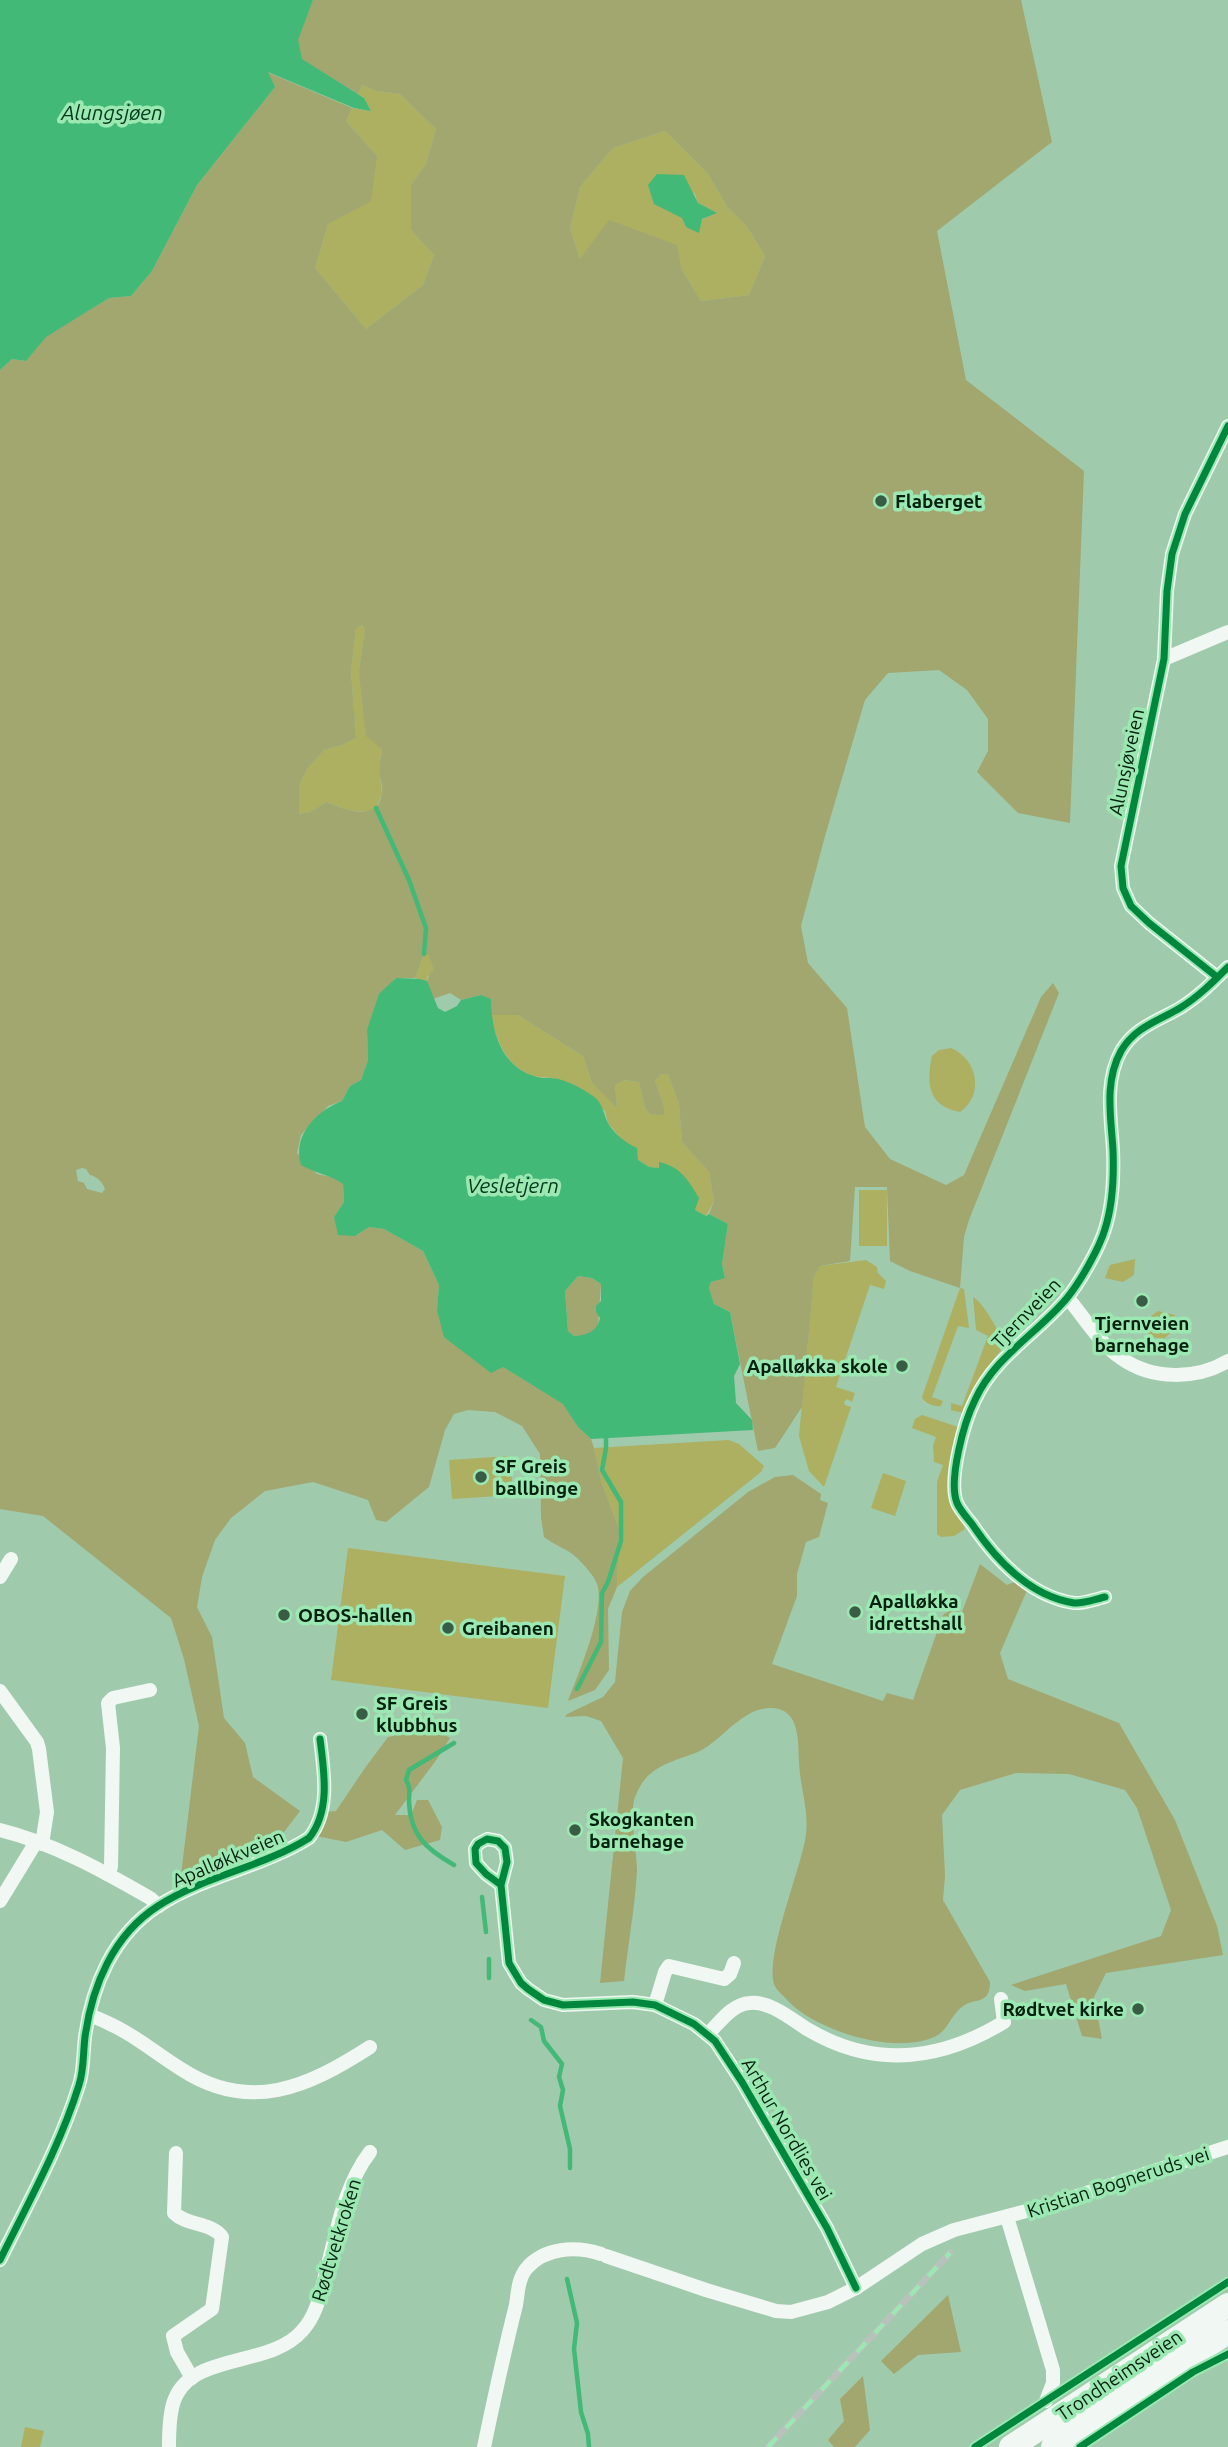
<svg xmlns="http://www.w3.org/2000/svg" width="1228" height="2447" font-family="Ubuntu,sans-serif">
<style>
.green{fill:#adaf61;fill-rule:evenodd}
.forest{fill:#a1a76f;fill-rule:evenodd}
.water{fill:#42b977;fill-rule:evenodd}
.lines{fill:none;stroke-linecap:round;stroke-linejoin:round}
.stream{stroke:#42b977;stroke-width:4.5}
.minor{stroke:#f1f7f3;stroke-width:14}
.trunk{stroke:#f1f7f3;stroke-width:24}
.rail-casing{stroke:#b6c2ba;stroke-width:7}
.rail{stroke:#9ce8b2;stroke-width:4.5;stroke-dasharray:13;stroke-linecap:butt}
.cycleway-casing{stroke:#9ce8b2;stroke-width:11}
.cycleway{stroke:#00873e;stroke-width:7}
.poi-dot{fill:#395c45;stroke:#9ce8b2;stroke-width:2.5}
.labels{text-anchor:middle;dominant-baseline:central;stroke-width:7;stroke-linejoin:round;paint-order:stroke}
.poi-label{font-size:19px;font-weight:bold;fill:#01200d;stroke:#9ce8b2;text-anchor:start}
.street-label{font-size:19px;fill:#01200d;stroke:#9ce8b2}
.water-label{font-size:21px;font-style:italic;fill:#00391a;stroke:#9ce8b2}
</style>
<rect width="100%" height="100%" fill="#a0caac"/>
<!-- green -->
<g class="green">
<path d="M362 85 376 91 400 94 436 129 426 164 411 185V230L434 255 423 285 366 329 315 268 328 224 377 156 346 121 352 108 371 111 364 98 358 94Z"/>
<path d="M665 131 708 174 728 208 746 225 765 256 749 295 701 301 681 268 580 259 570 228 580 187 613 148ZM694 192 698 203 716 213 686 227 683 218Z"/>
<path d="M362 625 365 628 359 671 382 749 379 767 382 794 376 808 368 812 347 810 327 802 310 812 299 814V785L307 769 324 750 342 745 356 738 351 671 356 627Z"/>
<path d="M424 954H429L434 971 427 977V981L415 978Z"/>
<path d="M491 1015H518L583 1056 592 1083 617 1107 615 1085 623 1080 639 1082 645 1108 650 1114 664 1106 655 1081 661 1074H668L679 1104 682 1142 709 1172 714 1201 706 1216 695 1210 659 1163V1168L649 1167 638 1160 608 1123 605 1111C590 1101 575 1088 559 1080 553 1077 545 1078 538 1077 508 1071 496 1041 491 1015Z"/>
<path d="M951 1048C977 1059 985 1094 960 1112 928 1106 926 1084 932 1056L939 1050Z"/>
<rect x="859" y="1190" width="28" height="56"/>
<path d="M1135 1259 1134 1275 1123 1282 1105 1278 1110 1265Z"/>
<path d="M866 1260 877 1267 878 1273 886 1281 884 1289 870 1285 836 1387 855 1393 852 1402 847 1399 844 1402 845 1405 851 1407 824 1487 809 1471 799 1436 814 1276 820 1266Z"/>
<path d="M960 1288 964 1289 969 1328 958 1326 932 1397 943 1401 941 1406C934 1407 924 1403 922 1397Z"/>
<path d="M973 1297C984 1303 999 1332 1005 1345L985 1370 963 1413 951 1410V1403L962 1406 988 1336 976 1330Z"/>
<path d="M1158 1311 1175 1315 1170 1333 1164 1339 1147 1336 1151 1316Z"/>
<path d="M922 1415 958 1427 960 1517 965 1529 954 1536 941 1537 937 1534V1482L943 1465 934 1462 933 1446 936 1437 912 1428 915 1419Z"/>
<path d="M729 1440 739 1444 764 1466 761 1472 617 1587 619 1529 602 1484 594 1448Z"/>
<path d="M510 1456 513 1495 452 1499 449 1460Z"/>
<path d="M883 1473 906 1481 895 1516 871 1508Z"/>
<path d="M348 1548 565 1576 548 1708 331 1680Z"/>
<path d="M25 2427 44 2431 40 2447H21Z"/>
</g>
<!-- forest -->
<g class="forest">
<path d="M313 0H1021L1052 142 937 231 966 380 1084 471 1070 823 1018 813 977 772 988 751V719L967 690 939 670 888 673 865 700 825 836 801 926 808 963 847 1008 865 1127 890 1159 946 1185 964 1175 1041 997 1053 983 1059 993 969 1220 964 1237 960 1288 910 1271 890 1261 887 1187H855L850 1261 820 1266 814 1276 802 1407 775 1448 758 1451 730 1312 714 1304 709 1288 711 1282 725 1277 722 1264 728 1224 709 1214 714 1201 709 1172 682 1142 679 1104 668 1074H661L655 1081 664 1106V1115L650 1114 645 1108 639 1082 624 1080 615 1085 617 1108 592 1083 583 1056 518 1015H491L481 995 461 1000 450 993 433 999 427 981 430 973 434 971 429 955 424 954 415 978H395L367 1030 368 1060 361 1080 350 1086 342 1101 328 1106 301 1135 297 1153 317 1174 335 1178 343 1184 344 1202 334 1217 355 1236 369 1227 384 1229 423 1251 439 1285 437 1310 503 1367 564 1404 578 1427 591 1439 594 1448 602 1484 619 1529 617 1587 608 1609 609 1670 595 1690 568 1701C578 1674 606 1610 597 1584 594 1575 583 1564 577 1558 568 1549 554 1545 544 1537L541 1518 540 1454 522 1426 495 1412 468 1410 454 1414 445 1430 429 1487 386 1522 376 1520 368 1500 313 1482 265 1491 231 1518 215 1540 202 1577 197 1607 212 1637 224 1718 245 1743 253 1777 300 1811 281 1836 181 1875 199 1726 184 1659 171 1618 43 1516 0 1509V370L12 359 26 361 45 337 109 298 131 296 152 271 197 185 275 87 267 72 352 108 346 121 377 156 371 201 328 224 315 268 366 329 423 285 434 255 411 230V185L426 164 436 129 400 94 376 91 362 85 358 94 302 60 297 40ZM665 131 708 174 728 208 746 225 765 256 749 295 701 301 681 268 677 245 609 220 580 259 570 228 580 187 613 148ZM362 625 365 628 359 671 366 736 382 749C381 757 379 764 379 771 380 778 383 787 382 793 378 823 345 810 327 802L310 812 299 814V785L307 769 324 750 342 745 356 738 351 671 356 628ZM82 1168 86 1169 90 1175C96 1176 103 1182 105 1189L102 1193 87 1189 84 1183 78 1181 76 1170Z"/>
<path d="M578 1276 592 1278 601 1284 598 1326 588 1335 574 1336 568 1331 565 1291Z"/>
<path d="M793 1475 821 1494 820 1500 828 1503 819 1537 806 1542 797 1574V1596L772 1664 883 1701 887 1693 913 1700 943 1615 950 1610 962 1612 980 1564 1007 1585 1017 1581 1028 1588 1000 1653 1008 1679 1119 1723 1175 1820 1217 1926 1223 1955 1106 1973 1094 1997 1102 2039 1082 2036 1066 1984 1025 1991 1011 1985 1161 1936 1171 1910 1137 1808 1125 1790 1069 1774 1016 1773 960 1790 942 1815 945 1876 943 1900 990 1982C990 2006 974 1997 962 2007 950 2016 948 2031 934 2037 894 2055 816 2031 787 2000 783 1995 776 1990 774 1984 765 1955 801 1869 806 1835 809 1810 800 1787 799 1762 798 1741 800 1709 772 1708 745 1707 726 1735 705 1748 698 1753 689 1755 681 1758 658 1767 645 1772 635 1797 629 1811 637 1853 637 1870 635 1907 628 1944 624 1981L600 1983 623 1758 601 1721 586 1716 565 1717 567 1714 603 1697 615 1682 622 1612 630 1591 643 1577 748 1492 775 1477Z"/>
<path d="M433 1728 450 1738 437 1759 395 1815H411L417 1800H428L442 1827 440 1840 405 1850 382 1830 346 1842 316 1836 314 1813 336 1811 365 1768 388 1737Z"/>
<path d="M948 2295 961 2352 918 2355 894 2374 881 2361Z"/>
<path d="M863 2376 870 2430 855 2447H834L828 2440 844 2421 840 2399Z"/>
</g>
<!-- water -->
<g class="water">
<path d="M0 0H313L298 40 302 59 364 98 371 111 354 108 268 72 275 87 197 185 152 271 131 296 109 298 46 337 26 361 12 359 0 370Z"/>
<path d="M657 174 684 175 698 203 717 213 702 219 699 233 686 227 682 218 654 204 648 185Z"/>
<path d="M396 978 420 979 427 981 438 1008 445 1012 457 1006 461 1000 481 995 491 999C491 1030 501 1068 537 1077 544 1079 551 1077 558 1079 570 1082 583 1089 593 1096 603 1103 603 1113 608 1123 614 1134 626 1143 637 1148L638 1160 649 1167 659 1168V1162C681 1167 688 1180 699 1198L695 1210 706 1216 709 1214 728 1224 722 1264 725 1278 711 1282 709 1288 714 1304 730 1312 740 1364 734 1376 736 1403 752 1420 753 1430 591 1439 578 1427 563 1404 503 1367 491 1373 444 1337 437 1310 439 1285 423 1251 384 1229 369 1227 355 1236 338 1235 334 1217 344 1202 343 1184C331 1175 315 1173 301 1165 292 1136 316 1111 342 1101L350 1086 361 1080 368 1060 367 1030 379 994ZM578 1276 592 1278 601 1284V1301L596 1306V1312L600 1318C597 1332 587 1335 574 1336L568 1331 565 1291Z"/>
</g>
<g class="lines">
<!-- stream -->
<g class="stream">
<path d="M376 808 409 880 426 928 424 954"/>
<path d="M577 1689 601 1642 602 1593 608 1582 621 1541V1502L602 1470 606 1448V1438"/>
<path d="M454 1865C426 1849 410 1835 409 1801 409 1792 411 1788 406 1780L409 1770 454 1743"/>
<path d="M482 1897 486 1932"/>
<path d="M489 1978V1959"/>
<path d="M531 2020 541 2027 544 2041 562 2064 559 2077 563 2090 560 2106 570 2149V2168"/>
<path d="M567 2279 577 2323 574 2349 581 2412 588 2434 589 2447"/>
</g>
<!-- minor -->
<g class="minor">
<path d="M1164 659 1228 632"/>
<path d="M1217 977 1149 923 1131 906 1123 888 1121 866 1164 659 1167 591 1172 554 1185 514 1228 426"/>
<path d="M1067 1297C1084 1317 1100 1344 1121 1358 1152 1380 1196 1380 1228 1361"/>
<path d="M0 1577 11 1559"/>
<path d="M1105 1597C1096 1599 1083 1604 1074 1603 1029 1596 996 1560 972 1524 967 1518 960 1510 957 1503 948 1480 964 1422 975 1400 995 1356 1037 1334 1067 1298 1080 1282 1099 1249 1105 1229 1113 1204 1114 1175 1113 1150 1111 1117 1104 1082 1121 1051 1135 1027 1158 1021 1180 1008 1198 997 1213 982 1228 967"/>
<path d="M0 1691 37 1742 39 1749 47 1812 42 1844"/>
<path d="M0 1830C53 1843 103 1871 150 1898L159 1906"/>
<path d="M107 1874 111 1867 113 1748 108 1703 113 1698 150 1690"/>
<path d="M501 1885 486 1874 476 1863 475 1849 478 1844 487 1839 498 1841 505 1848 507 1862 501 1885 509 1963 521 1983 528 1989 544 2000 563 2005 633 2002 655 2005 694 2024 715 2041 742 2082 827 2228 856 2288"/>
<path d="M0 1901 36 1842"/>
<path d="M655 2005 665 1972 669 1966 724 1979 730 1974 734 1963"/>
<path d="M89 2015C128 2029 148 2048 181 2069 250 2114 308 2087 370 2047"/>
<path d="M708 2034C720 2022 732 2004 750 2003 770 2001 791 2019 807 2029 874 2069 940 2061 1004 2022L1001 1999"/>
<path d="M176 2153 174 2213C187 2226 211 2222 222 2237L212 2309 173 2336 177 2352 192 2378"/>
<path d="M1007 2217 1053 2370V2383L1046 2401"/>
<path d="M606 2256 706 2290 776 2311 791 2312 828 2302 856 2288 922 2244 954 2230 1053 2204 1228 2147"/>
<path d="M0 2260C28 2203 60 2146 79 2085 84 2070 83 2053 85 2037 92 1986 113 1935 158 1906 204 1876 263 1867 309 1838 331 1811 324 1771 320 1739"/>
<path d="M169 2447C169 2433 169 2418 173 2404 188 2351 269 2369 302 2331 317 2315 321 2292 326 2272 337 2231 344 2186 370 2152"/>
<path d="M484 2447C494 2399 504 2352 516 2305 518 2293 518 2279 526 2269 544 2247 576 2246 601 2254"/>
</g>
<!-- trunk -->
<g class="trunk">
<path d="M1011 2447 1228 2305"/>
<path d="M1053 2447 1228 2332"/>
</g>
<!-- rail casing -->
<g class="rail-casing">
<path id="rail" d="M768 2447 950 2253"/>
</g>
<!-- rail -->
<use href="#rail" class="rail"/>
<!-- cycleway casing -->
<g class="cycleway-casing">
<g id="cycleway">
<path d="M1217 977 1149 923 1131 906 1123 888 1121 866 1164 659 1167 591 1172 554 1185 514 1228 426"/>
<path d="M1105 1597C1096 1599 1083 1604 1074 1603 1029 1596 996 1560 972 1524 967 1518 960 1510 957 1503 948 1480 964 1422 975 1400 995 1356 1037 1334 1067 1298 1080 1282 1099 1249 1105 1229 1113 1204 1114 1175 1113 1150 1111 1117 1104 1082 1121 1051 1135 1027 1158 1021 1180 1008 1198 997 1213 982 1228 967"/>
<path d="M501 1885 486 1874 476 1863 475 1849 478 1844 487 1839 498 1841 505 1848 507 1862 501 1885 509 1963 521 1983 528 1989 544 2000 563 2005 633 2002 655 2005 694 2024 715 2041 742 2082 827 2228 856 2288"/>
<path d="M0 2260C28 2203 60 2146 79 2085 84 2070 83 2053 85 2037 92 1986 113 1935 158 1906 204 1876 263 1867 309 1838 331 1811 324 1771 320 1739"/>
<path d="M975 2447 1228 2282"/>
<path d="M1080 2447 1193 2372 1228 2354"/>
</g>
</g>
<!-- cycleway -->
<use href="#cycleway" class="cycleway"/>
</g>
<!-- markers -->
<g class="poi-dot">
<circle cx="881" cy="501" r="7"/>
<circle cx="1142" cy="1301" r="7"/>
<circle cx="902" cy="1366" r="7"/>
<circle cx="481" cy="1477" r="7"/>
<circle cx="855" cy="1612" r="7"/>
<circle cx="284" cy="1615" r="7"/>
<circle cx="448" cy="1628" r="7"/>
<circle cx="362" cy="1714" r="7"/>
<circle cx="575" cy="1830" r="7"/>
<circle cx="1138" cy="2009" r="7"/>
</g>
<g class="labels">
<!-- poi labels -->
<g class="poi-label">
<text x="895" y="501">Flaberget</text>
<text x="1142" y="1323" text-anchor="middle">Tjernveien<tspan x="1142" dy="22">barnehage</tspan></text>
<text x="888" y="1366" text-anchor="end">Apalløkka skole</text>
<text x="495" y="1466">SF Greis<tspan x="495" dy="22">ballbinge</tspan></text>
<text x="869" y="1601">Apalløkka<tspan x="869" dy="22">idrettshall</tspan></text>
<text x="298" y="1615">OBOS-hallen</text>
<text x="462" y="1628">Greibanen</text>
<text x="376" y="1703">SF Greis<tspan x="376" dy="22">klubbhus</tspan></text>
<text x="589" y="1819">Skogkanten<tspan x="589" dy="22">barnehage</tspan></text>
<text x="1124" y="2009" text-anchor="end">Rødtvet kirke</text>
</g>
<!-- street labels -->
<g class="street-label">
<text transform="translate(1126 762) rotate(-78)">Alunsjøveien</text>
<text transform="translate(1026 1313) rotate(-46)">Tjernveien</text>
<text transform="translate(228 1858) rotate(-23)">Apalløkkveien</text>
<text transform="translate(787 2129) rotate(60)">Arthur Nordlies vei</text>
<text transform="translate(1118 2182) rotate(-18)">Kristian Bogneruds vei</text>
<text transform="translate(336 2240) rotate(-73)">Rødtvetkroken</text>
<text transform="translate(1119 2375) rotate(-34)">Trondheimsveien</text>
</g>
<!-- water labels -->
<g class="water-label">
<text x="112" y="112">Alungsjøen</text>
<text x="513" y="1185">Vesletjern</text>
</g>
</g>
</svg>
